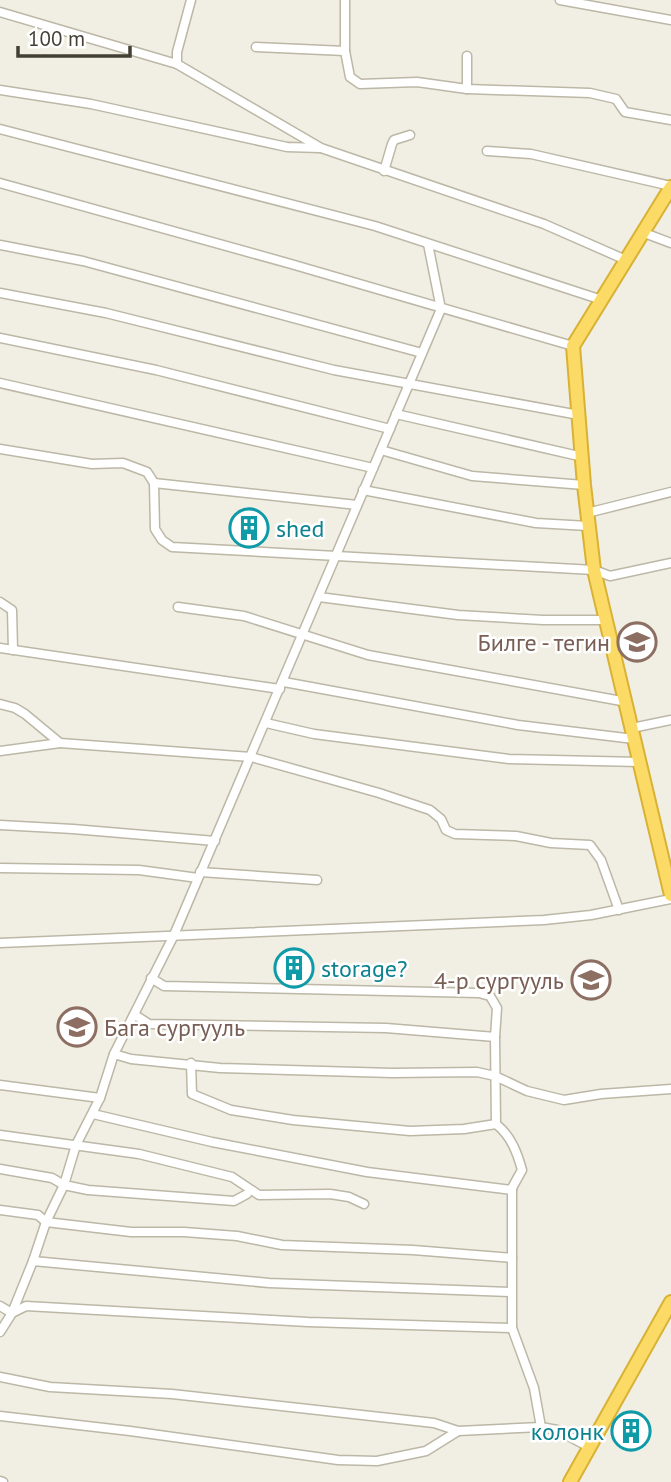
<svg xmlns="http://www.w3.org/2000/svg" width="671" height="1482" font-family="'PT Sans',sans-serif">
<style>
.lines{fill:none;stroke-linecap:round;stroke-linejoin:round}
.minor-casing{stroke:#bcb7a6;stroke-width:11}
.highway-casing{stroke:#d9b135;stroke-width:16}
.minor{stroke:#fff;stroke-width:8}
.highway{stroke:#fbdb65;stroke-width:12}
.labels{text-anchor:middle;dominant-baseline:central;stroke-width:5;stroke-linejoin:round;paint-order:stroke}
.culture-label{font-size:24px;fill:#0d838f;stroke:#fff;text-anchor:start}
.education-label{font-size:24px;fill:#785e54;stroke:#fff;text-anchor:end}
</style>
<rect width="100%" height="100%" fill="#f1efe3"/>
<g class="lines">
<!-- minor casing -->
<g class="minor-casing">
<g id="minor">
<path d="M191 0 177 52V64L321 148 544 224 626 260"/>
<path d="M345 0V51L350 77 360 84 417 82 467 89 590 93 616 99 625 112 671 120"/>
<path d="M560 0 671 20"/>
<path d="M0 12 177 64"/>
<path d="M256 47 345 51"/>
<path d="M467 89V56"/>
<path d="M0 90 91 104 287 147 320 148"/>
<path d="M0 129 375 226 602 300"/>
<path d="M487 151 531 154 671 186"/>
<path d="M384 171 392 144 394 140 410 135"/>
<path d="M0 183 291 264 573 346"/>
<path d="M647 234 671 243"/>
<path d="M0 245 83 261 422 353"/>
<path d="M0 293 106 313 334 370 579 415"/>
<path d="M0 338 156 370 390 429"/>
<path d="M0 383 373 468"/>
<path d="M396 414 583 457"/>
<path d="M0 449 92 464 123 463 147 472 154 483 155 529 162 540 172 547 594 570 610 576 671 563"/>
<path d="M381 450 472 476 584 485"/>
<path d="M154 483 357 505"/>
<path d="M363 490 536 523 588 526"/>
<path d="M587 513 671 492"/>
<path d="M319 597 458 615 543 620H606"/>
<path d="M0 602 12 610 13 650"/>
<path d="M178 607 244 616 368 655 627 702"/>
<path d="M0 648 280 689"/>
<path d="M284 682 518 725 634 739"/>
<path d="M0 704 15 708 25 714 60 743 251 757 379 793 430 810 441 819 446 830 455 834 516 836 551 843 590 845 601 860 619 910"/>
<path d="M266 723 314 734 509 759 640 762"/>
<path d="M632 728 671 720"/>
<path d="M0 751 60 743"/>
<path d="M0 825 73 829 215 841"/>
<path d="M0 868 139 870 198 878"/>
<path d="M200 872 317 880"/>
<path d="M0 943 544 920 591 915 671 899"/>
<path d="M135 1015 149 1024 386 1028 495 1037 497 1008 490 996 479 993 164 986 151 978"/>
<path d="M495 1037 496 1124C511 1136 517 1152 522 1170L512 1188V1328L534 1388 541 1427 557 1430 589 1447"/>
<path d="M114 1054 131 1059 220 1068 392 1073 477 1072 495 1076 527 1091 564 1100 601 1094 671 1089"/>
<path d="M191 1063 192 1094 231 1110 293 1120 410 1131 464 1129 496 1124"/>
<path d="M0 1085 100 1098"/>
<path d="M93 1114 212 1142 367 1172 512 1190"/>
<path d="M0 1135 139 1154 232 1177 259 1195 330 1194 349 1197 364 1204"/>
<path d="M0 1169 52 1178 64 1185 88 1190 234 1201 247 1194"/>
<path d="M0 1210 38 1215 46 1222 131 1232H184L237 1236 282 1245 413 1250 512 1258"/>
<path d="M33 1261 269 1283 511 1292"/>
<path d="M0 1306 12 1313 26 1306 308 1322 512 1328"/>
<path d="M0 1332 12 1313 33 1261 46 1222 64 1185 76 1145 100 1098 114 1054 174 935 441 309 428 244"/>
<path d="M0 1377 50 1387 172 1394 434 1423 458 1431 541 1427"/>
<path d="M0 1416 130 1431 338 1460 377 1461 426 1451 458 1431"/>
<path d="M0 1481 3 1482"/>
</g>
</g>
<!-- highway casing -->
<g class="highway-casing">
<g id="highway">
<path d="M671 187 573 346 584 485 594 570 671 895"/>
<path d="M570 1482 671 1302"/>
</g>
</g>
<!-- minor -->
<use href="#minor" class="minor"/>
<!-- highway -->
<use href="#highway" class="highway"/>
</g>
<!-- icons -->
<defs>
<g id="building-ring" transform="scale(2.0125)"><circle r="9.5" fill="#fff" stroke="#0f9aa8" stroke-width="1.5"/><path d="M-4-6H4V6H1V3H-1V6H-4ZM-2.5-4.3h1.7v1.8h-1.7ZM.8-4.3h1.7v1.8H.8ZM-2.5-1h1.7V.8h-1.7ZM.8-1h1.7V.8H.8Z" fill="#0f9aa8"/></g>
<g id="school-ring" transform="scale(2.0125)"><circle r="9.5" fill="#fff" stroke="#8d6e63" stroke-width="1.5"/><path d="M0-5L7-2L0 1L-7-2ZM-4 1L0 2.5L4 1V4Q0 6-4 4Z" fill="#8d6e63"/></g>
</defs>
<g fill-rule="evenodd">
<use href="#building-ring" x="249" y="528"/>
<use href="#school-ring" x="637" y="642"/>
<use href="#building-ring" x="294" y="968"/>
<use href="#school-ring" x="591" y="980"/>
<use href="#school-ring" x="77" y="1027"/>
<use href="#building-ring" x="631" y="1431"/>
</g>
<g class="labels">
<!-- culture labels -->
<g class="culture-label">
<text x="276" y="528">shed</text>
<text x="321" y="968">storage?</text>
<text x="604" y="1431" text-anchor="end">колонк</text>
</g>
<!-- education labels -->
<g class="education-label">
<text x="610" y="642">Билге - тегин</text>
<text x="564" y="980">4-р сургууль</text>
<text x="104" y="1027" text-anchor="start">Бага сургууль</text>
</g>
</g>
<!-- scale -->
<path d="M18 46v10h112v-10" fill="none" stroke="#433f34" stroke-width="3.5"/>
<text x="28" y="46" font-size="21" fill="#433f34" stroke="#ffffff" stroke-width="5" paint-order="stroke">100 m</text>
</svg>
